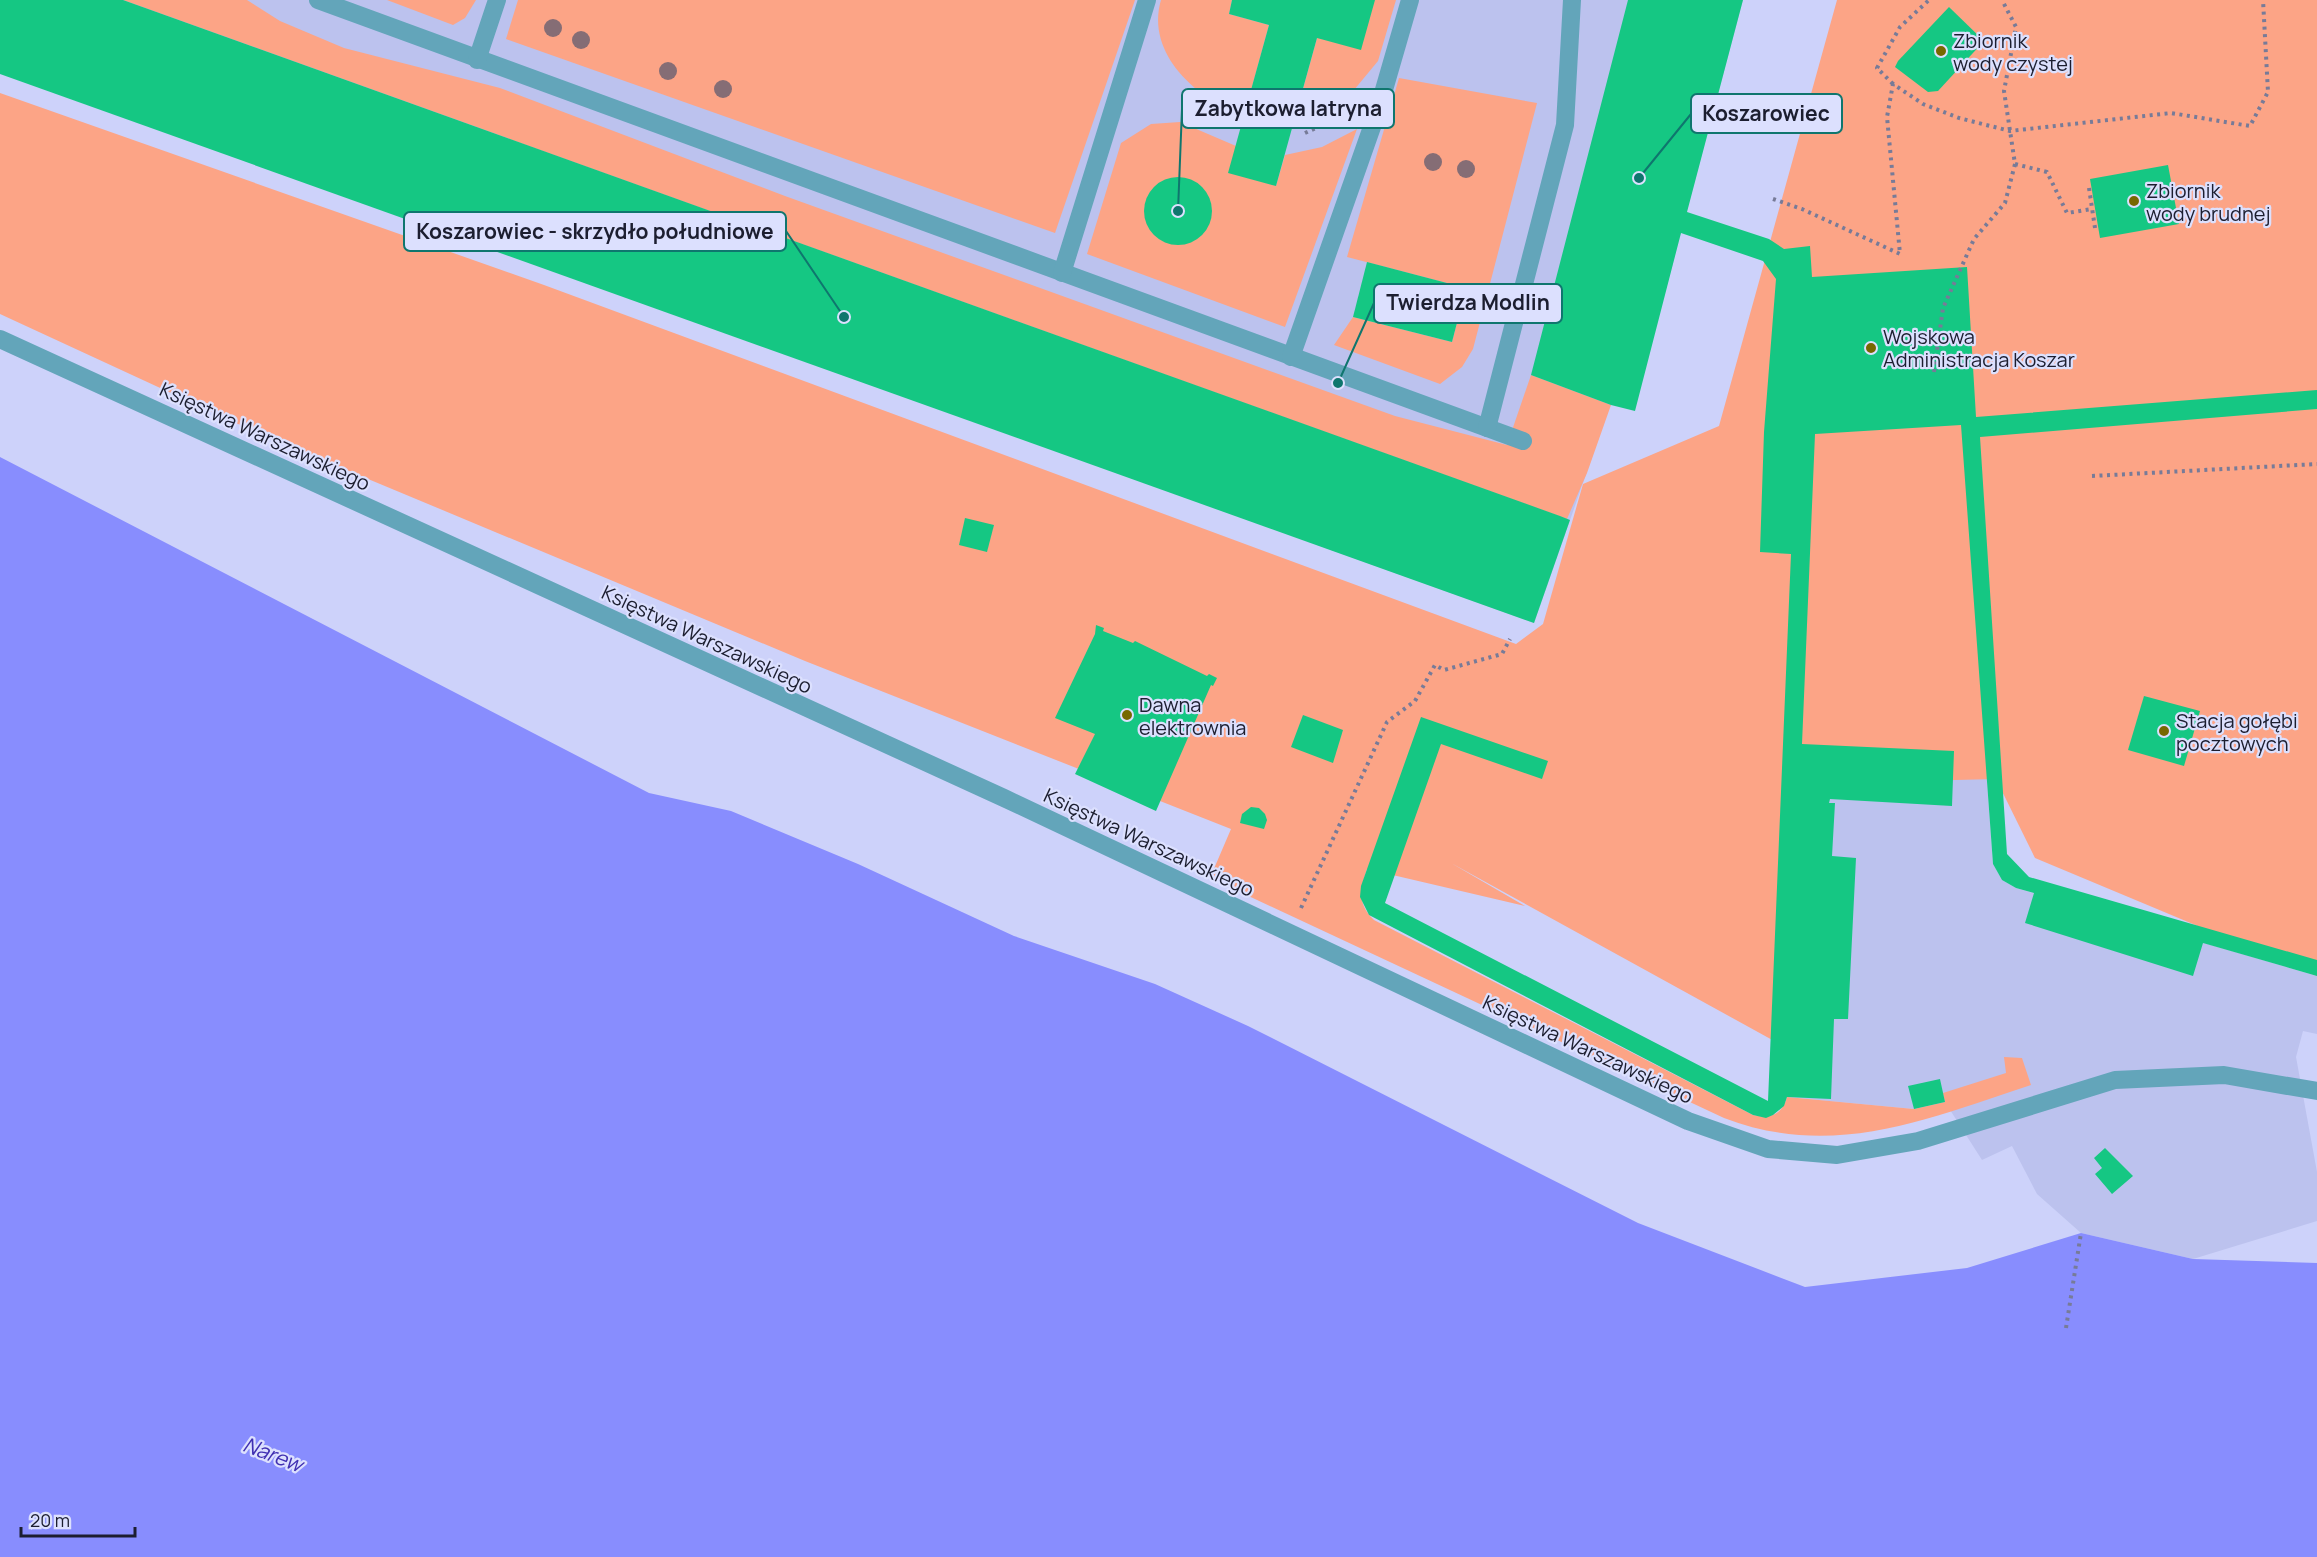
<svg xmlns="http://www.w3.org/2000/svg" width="2317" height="1557" font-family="Manrope,sans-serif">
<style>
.built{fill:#bcc2ee}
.green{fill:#fca486}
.water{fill:#888dfe}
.building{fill:#15c783}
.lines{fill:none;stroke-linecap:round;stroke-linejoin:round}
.path{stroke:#777b98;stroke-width:4;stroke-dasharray:3 4.5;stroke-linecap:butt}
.service{stroke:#63a5ba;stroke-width:18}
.minor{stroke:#63a5ba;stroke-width:18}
.tree{fill:#856d75}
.poi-dot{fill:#776800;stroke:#dce0fe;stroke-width:2}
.labels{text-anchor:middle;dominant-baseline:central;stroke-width:4.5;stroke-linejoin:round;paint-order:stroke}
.poi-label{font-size:20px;fill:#1c1e30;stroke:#dce0fe;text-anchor:start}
.street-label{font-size:20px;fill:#1c1e30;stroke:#dce0fe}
.water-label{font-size:21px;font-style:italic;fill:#4030b2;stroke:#dce0fe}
.leader{fill:none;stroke:#0f766e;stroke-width:2}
.callout-dot{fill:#0f766e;stroke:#dce0fe;stroke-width:2}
.callout{fill:#dce0fe;stroke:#0f766e;stroke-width:2}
.callout-label{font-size:21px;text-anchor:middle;font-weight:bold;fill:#1c1e30}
</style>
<rect width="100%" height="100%" fill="#cdd2fa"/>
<!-- built -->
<g class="built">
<path d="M0 0H1743L1654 334 1611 403 1534 623 1320 546Z"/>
<path d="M1961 426 1993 864 2002 880 2016 888 2317 976V1034L2303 1031 2296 1057 2317 1172V1221L2193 1259 2081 1233 2037 1194 2012 1146 1982 1160 1945 1102 1914 1109 1787 1097 1764 432Z"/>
</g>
<!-- green -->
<g class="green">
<path d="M123 0H247L280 21 344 48 500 88 785 196 1395 416 1507 445 1531 375 1611 405 1587 473 1567 519Z"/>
<path d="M387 0H476L465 18 453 25Z"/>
<path d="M518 0H1135L1055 233 506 39Z"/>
<path d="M1161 0H1232L1229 14 1269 25 1244 116C1198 100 1145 54 1161 0Z"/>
<path d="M1375 0H1396L1378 61 1349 96 1295 118 1317 38Z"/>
<path d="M1837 0H2317V976L2035 858 1996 779 1790 784 1776 1042 1451 863 1525 906 1367 869C1360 889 1357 904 1374 920L1753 1115C1770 1119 1782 1115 1787 1097L1914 1109 1945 1102 1943 1093 2006 1073 2004 1057 2022 1058 2031 1085C1927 1119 1834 1160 1724 1118L1210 878 1231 829 805 661 260 434 0 314V93L544 285 1516 644 1543 624 1583 484 1719 426Z"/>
<path d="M1399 78 1537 103 1473 349 1462 367 1440 384 1334 345 1353 317 1452 342 1466 288 1347 257Z"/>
<path d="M1180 122 1236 146 1276 186 1285 155 1322 147 1357 129 1285 327 1087 254 1121 143 1151 124Z"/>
</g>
<!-- water -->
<path class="water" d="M0 457 649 793 731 811 858 864 1014 936 1155 984 1248 1026 1638 1223 1805 1287 1967 1268 2081 1233 2193 1259 2317 1263V1557H0Z"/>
<!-- building -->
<g class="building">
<path d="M0 0H123L1560 516 1570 520 1534 623 0 74Z"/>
<path d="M1232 0H1375L1361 50 1317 38 1276 186 1228 173 1269 25 1229 14Z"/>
<path d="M1628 0H1743L1687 212 1769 239 1784 249 1810 246 1812 277 1967 267 1976 417 2317 390V409L1980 437 2007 854 2029 877 2317 960V976L2203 943 2193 976 2025 923 2034 893 2016 888 2002 880 1993 864 1961 425 1815 434 1802 744 1954 751 1952 806 1830 799 1829 803H1835L1832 856 1856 858 1848 1019H1834L1831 1099 1787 1097 1784 1106 1773 1115 1766 1118 1753 1115 1369 915 1360 897 1361 886 1421 717 1548 761 1542 779 1441 744 1385 903 1768 1101 1791 554 1760 552 1764 432 1776 279 1763 261 1681 233 1635 411 1611 405 1531 375Z"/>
<path d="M1949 7 1984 41 1938 91 1928 92 1895 67 1898 61Z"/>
<path d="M2168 165 2179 224 2100 238 2090 179Z"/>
<circle cx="1178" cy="211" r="34"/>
<path d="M1367 262 1466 288 1452 342 1353 317Z"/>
<path d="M965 518 994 525 987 552 959 545Z"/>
<path d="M1096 625 1104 628 1103 631 1133 643 1135 641 1207 676 1209 674 1217 678 1213 686 1211 685 1156 811 1075 774 1095 734 1055 718 1095 634Z"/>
<path d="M2144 696 2200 711 2184 766 2128 750Z"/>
<path d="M1303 715 1343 730 1333 763 1291 747Z"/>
<path d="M1251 807 1259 808 1265 814 1267 820 1264 829 1240 823 1242 814Z"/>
<path d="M1940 1079 1945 1102 1914 1109 1908 1086Z"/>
<path d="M2105 1148 2133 1176 2112 1194 2095 1174 2102 1168 2094 1158Z"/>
</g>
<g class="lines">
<!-- path -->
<g class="path">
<path d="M1893 84 1877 68 1900 27 1929 0"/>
<path d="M1305 133 1346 114"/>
<path d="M2015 164 2047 172 2067 213 2092 209"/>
<path d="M2089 188 2095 228"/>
<path d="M1773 199 1802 209 1900 254 1887 117 1893 84 1923 104 1959 118 2010 131 2171 113 2250 126 2268 92 2263 0"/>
<path d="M1934 372 1943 308 1974 239 2005 203 2015 164 2004 91 2016 27 2002 0"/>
<path d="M2092 476 2317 464"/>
<path d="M1301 908 1387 722 1415 701 1435 665 1444 670 1502 654 1510 639"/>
<path d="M2066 1328 2081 1233"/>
</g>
<!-- service -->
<g class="service">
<path d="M318 0 1523 441"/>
<path d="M477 60 497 0"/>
<path d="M1062 273 1147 0"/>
<path d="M1291 357 1379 107 1410 0"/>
<path d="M1487 428 1565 125 1572 0"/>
</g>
<!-- minor -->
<path class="minor" d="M0 339 1004 798 1688 1121 1768 1149 1837 1155 1918 1141 2115 1080 2224 1075 2317 1091"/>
</g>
<!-- trees -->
<g class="tree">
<circle cx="553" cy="28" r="9"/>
<circle cx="581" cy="40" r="9"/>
<circle cx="668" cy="71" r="9"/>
<circle cx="723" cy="89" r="9"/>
<circle cx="1433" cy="162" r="9"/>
<circle cx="1466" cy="169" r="9"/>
</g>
<!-- markers -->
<g class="poi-dot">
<circle cx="1941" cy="51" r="6"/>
<circle cx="2134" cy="201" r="6"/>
<circle cx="1871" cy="348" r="6"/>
<circle cx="1127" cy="715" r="6"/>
<circle cx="2164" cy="731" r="6"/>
</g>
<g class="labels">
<!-- poi labels -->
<g class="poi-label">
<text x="1953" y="40">Zbiornik<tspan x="1953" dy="23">wody czystej</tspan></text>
<text x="2146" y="190">Zbiornik<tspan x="2146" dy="23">wody brudnej</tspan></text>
<text x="1883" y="336">Wojskowa<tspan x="1883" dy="23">Administracja Koszar</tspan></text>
<text x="1139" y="704">Dawna<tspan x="1139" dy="23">elektrownia</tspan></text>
<text x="2176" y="720">Stacja gołębi<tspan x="2176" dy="23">pocztowych</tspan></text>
</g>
<!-- street labels -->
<g class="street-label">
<text transform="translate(265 436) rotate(25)">Księstwa Warszawskiego</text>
<text transform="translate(707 639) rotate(25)">Księstwa Warszawskiego</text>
<text transform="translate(1149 842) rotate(25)">Księstwa Warszawskiego</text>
<text transform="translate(1588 1049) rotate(25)">Księstwa Warszawskiego</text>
</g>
<!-- water labels -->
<g class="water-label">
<text transform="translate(273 1454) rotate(21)">Narew</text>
</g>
</g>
<!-- callouts -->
<path class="leader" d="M1178 211L1182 109M1639 178L1691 114M844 317L786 231M1338 383L1374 303"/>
<g class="callout-dot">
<circle cx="1178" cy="211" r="6"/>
<circle cx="1639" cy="178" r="6"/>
<circle cx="844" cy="317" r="6"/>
<circle cx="1338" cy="383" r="6"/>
</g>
<g class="callout">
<rect x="1182" y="89" width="212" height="39" rx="6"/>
<rect x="1691" y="94" width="151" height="39" rx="6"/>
<rect x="404" y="212" width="382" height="39" rx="6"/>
<rect x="1374" y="284" width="188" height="39" rx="6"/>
</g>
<g class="callout-label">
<text x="1288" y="116">Zabytkowa latryna</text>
<text x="1766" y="121">Koszarowiec</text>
<text x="595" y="239">Koszarowiec - skrzydło południowe</text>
<text x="1468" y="310">Twierdza Modlin</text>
</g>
<!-- scale -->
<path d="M21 1527v9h114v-9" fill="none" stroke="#1c1e30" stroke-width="3"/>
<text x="30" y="1527" font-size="18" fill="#1c1e30" stroke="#dce0fe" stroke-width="4.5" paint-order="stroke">20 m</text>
</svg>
